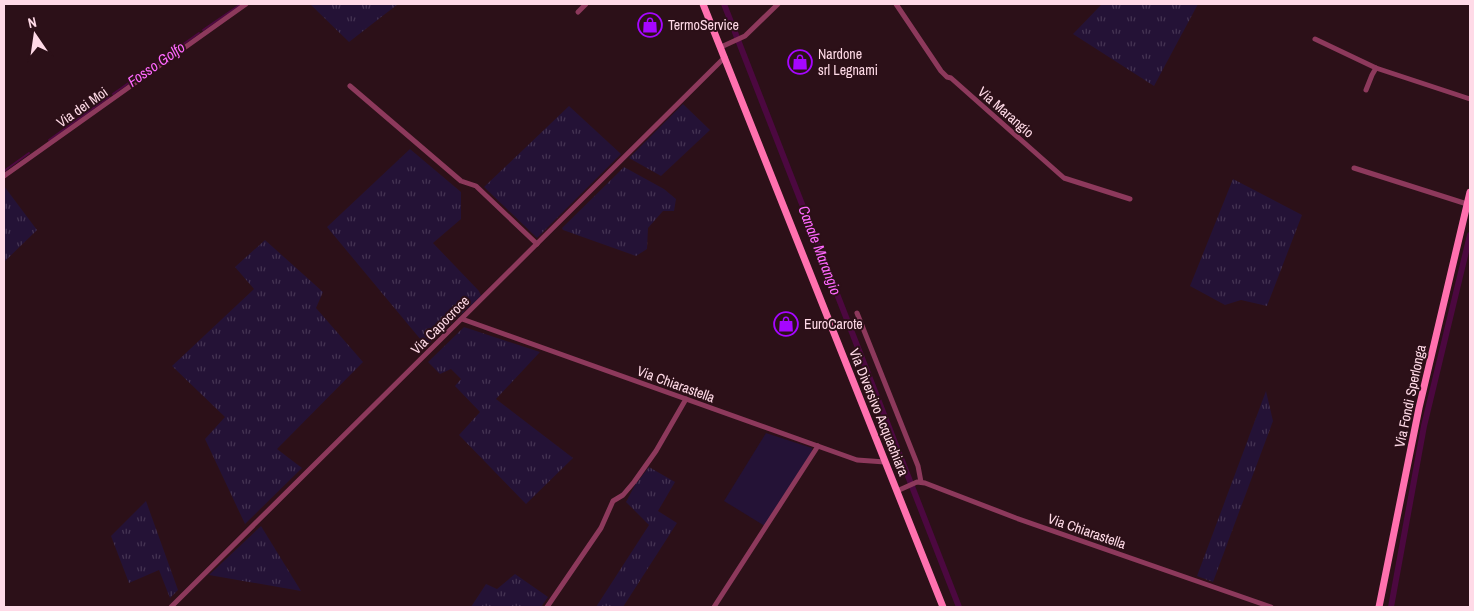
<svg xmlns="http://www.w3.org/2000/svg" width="1474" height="611" font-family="'Archivo Narrow',sans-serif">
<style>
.grass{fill:url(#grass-tufts)}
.green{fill:#241236}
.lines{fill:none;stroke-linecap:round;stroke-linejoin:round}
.stream{stroke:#4c0840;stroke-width:2}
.canal{stroke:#4c0840;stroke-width:6}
.street{stroke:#8d395c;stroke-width:5}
.secondary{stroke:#ff71af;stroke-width:7}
.labels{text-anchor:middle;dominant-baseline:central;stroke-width:4;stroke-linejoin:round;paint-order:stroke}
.poi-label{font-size:14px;fill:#ffdae7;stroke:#2c1018;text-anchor:start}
.street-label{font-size:14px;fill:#ffdae7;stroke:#2c1018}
.water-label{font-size:15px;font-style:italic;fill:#ff68fe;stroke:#2c1018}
</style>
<defs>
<pattern id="grass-tufts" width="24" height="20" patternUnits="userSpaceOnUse" patternTransform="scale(1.25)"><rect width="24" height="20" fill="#241236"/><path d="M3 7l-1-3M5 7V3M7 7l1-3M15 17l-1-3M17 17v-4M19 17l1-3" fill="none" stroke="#453453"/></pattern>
</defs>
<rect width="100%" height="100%" fill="#2c1018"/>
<!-- grass -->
<g class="grass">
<path d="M310 4H398L349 42Z"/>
<path d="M1102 4H1198L1154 86 1073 34Z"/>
<path d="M683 104 710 130 661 176 629 158Z"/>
<path d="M569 106 621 154 537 238 484 187Z"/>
<path d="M410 149 461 192V219L433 243 479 291 481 296 426 346 327 227Z"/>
<path d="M624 167 664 189 676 199 674 211H663L648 228 647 249 636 256 563 230 562 228Z"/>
<path d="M1233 179 1302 215 1267 306 1241 300 1225 305 1190 286Z"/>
<path d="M4 186 37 230 4 262Z"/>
<path d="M265 240 323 292 316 308 363 362 277 449 302 468 245 524 205 439 225 417 172 366 254 289 235 267Z"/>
<path d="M464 327 540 352 496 399 573 458 526 504 459 435 480 412 455 386 461 379 451 369 440 374 428 362Z"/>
<path d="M1266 391 1273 421 1213 582 1197 576Z"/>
<path d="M649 467 675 482 658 511 677 523 623 607H596L649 525 626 502 635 485Z"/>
<path d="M146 501 178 590 170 598 159 570 129 583 111 536Z"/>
<path d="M261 526 301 591 209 575Z"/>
<path d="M515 574 548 597 541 607H471L486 584 497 589Z"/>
</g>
<!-- green -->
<path class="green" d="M766 433 812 448V452L765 526 724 501Z"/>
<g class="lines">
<!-- stream -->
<g class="stream">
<path d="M203 30 241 4"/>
<path d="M113 94 199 33"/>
<path d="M49 140 109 97"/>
<path d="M4 171 29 153"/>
</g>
<!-- canal -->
<g class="canal">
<path d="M724 4 959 607"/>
<path d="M1391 607 1424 426 1470 235"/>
</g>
<!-- street -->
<g class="street">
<path d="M896 4 941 71 947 77 951 78 1064 178 1130 199"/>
<path d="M578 12 586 4"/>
<path d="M1315 39 1376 68 1470 99"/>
<path d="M721 47 745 36 778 4"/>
<path d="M350 86 461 181 476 186 537 244"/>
<path d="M1366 90 1372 75 1376 68"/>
<path d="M1354 168 1467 204"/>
<path d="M4 176 246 4"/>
<path d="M857 313 918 466 921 482"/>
<path d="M462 319 857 460 885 462"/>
<path d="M897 491 917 482 925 483 1016 518 1271 607"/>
<path d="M171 607 725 57"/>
<path d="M547 607 601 528 613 501 623 495 634 482 656 451 686 399"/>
<path d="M714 607 818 446"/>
</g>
<!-- secondary -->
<g class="secondary">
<path d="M703 4 943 607"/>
<path d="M1379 607 1419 408 1470 192"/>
</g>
</g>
<!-- icons -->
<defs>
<g id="shop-ring" transform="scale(1.25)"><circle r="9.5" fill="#2c1018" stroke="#a606ff" stroke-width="1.5"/><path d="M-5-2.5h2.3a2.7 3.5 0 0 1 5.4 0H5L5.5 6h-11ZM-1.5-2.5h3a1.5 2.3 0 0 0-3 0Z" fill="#a606ff"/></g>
</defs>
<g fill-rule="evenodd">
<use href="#shop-ring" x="650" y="25"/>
<use href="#shop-ring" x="800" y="62"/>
<use href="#shop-ring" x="786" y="324"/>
</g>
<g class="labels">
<!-- poi labels -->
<g class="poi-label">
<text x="668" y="25">TermoService</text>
<text x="818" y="54">Nardone<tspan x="818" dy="16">srl Legnami</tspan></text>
<text x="804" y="324">EuroCarote</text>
</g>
<!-- street labels -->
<g class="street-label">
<text transform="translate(82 107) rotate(-35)">Via dei Moi</text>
<text transform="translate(1006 112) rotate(41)">Via Marangio</text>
<text transform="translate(440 325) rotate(-45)">Via Capocroce</text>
<text transform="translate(676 384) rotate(20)">Via Chiarastella</text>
<text transform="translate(1410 396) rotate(-78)">Via Fondi Sperlonga</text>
<text transform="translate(879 412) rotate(68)">Via Diversivo Acquachiara</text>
<text transform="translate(1087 531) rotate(19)">Via Chiarastella</text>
</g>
<!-- water labels -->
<g class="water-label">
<text transform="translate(156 64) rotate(-35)">Fosso Golfo</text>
<text transform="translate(820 250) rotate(69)">Canale Marangio</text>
</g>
</g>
<!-- border -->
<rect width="1474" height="611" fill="none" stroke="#ffdae7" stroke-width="10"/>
<!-- north arrow -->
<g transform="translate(35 35) rotate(347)" stroke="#2c1018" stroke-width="4" paint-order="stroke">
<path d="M0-4L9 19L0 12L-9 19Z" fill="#ffdae7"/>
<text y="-8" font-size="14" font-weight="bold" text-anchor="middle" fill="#ffdae7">N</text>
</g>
</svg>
